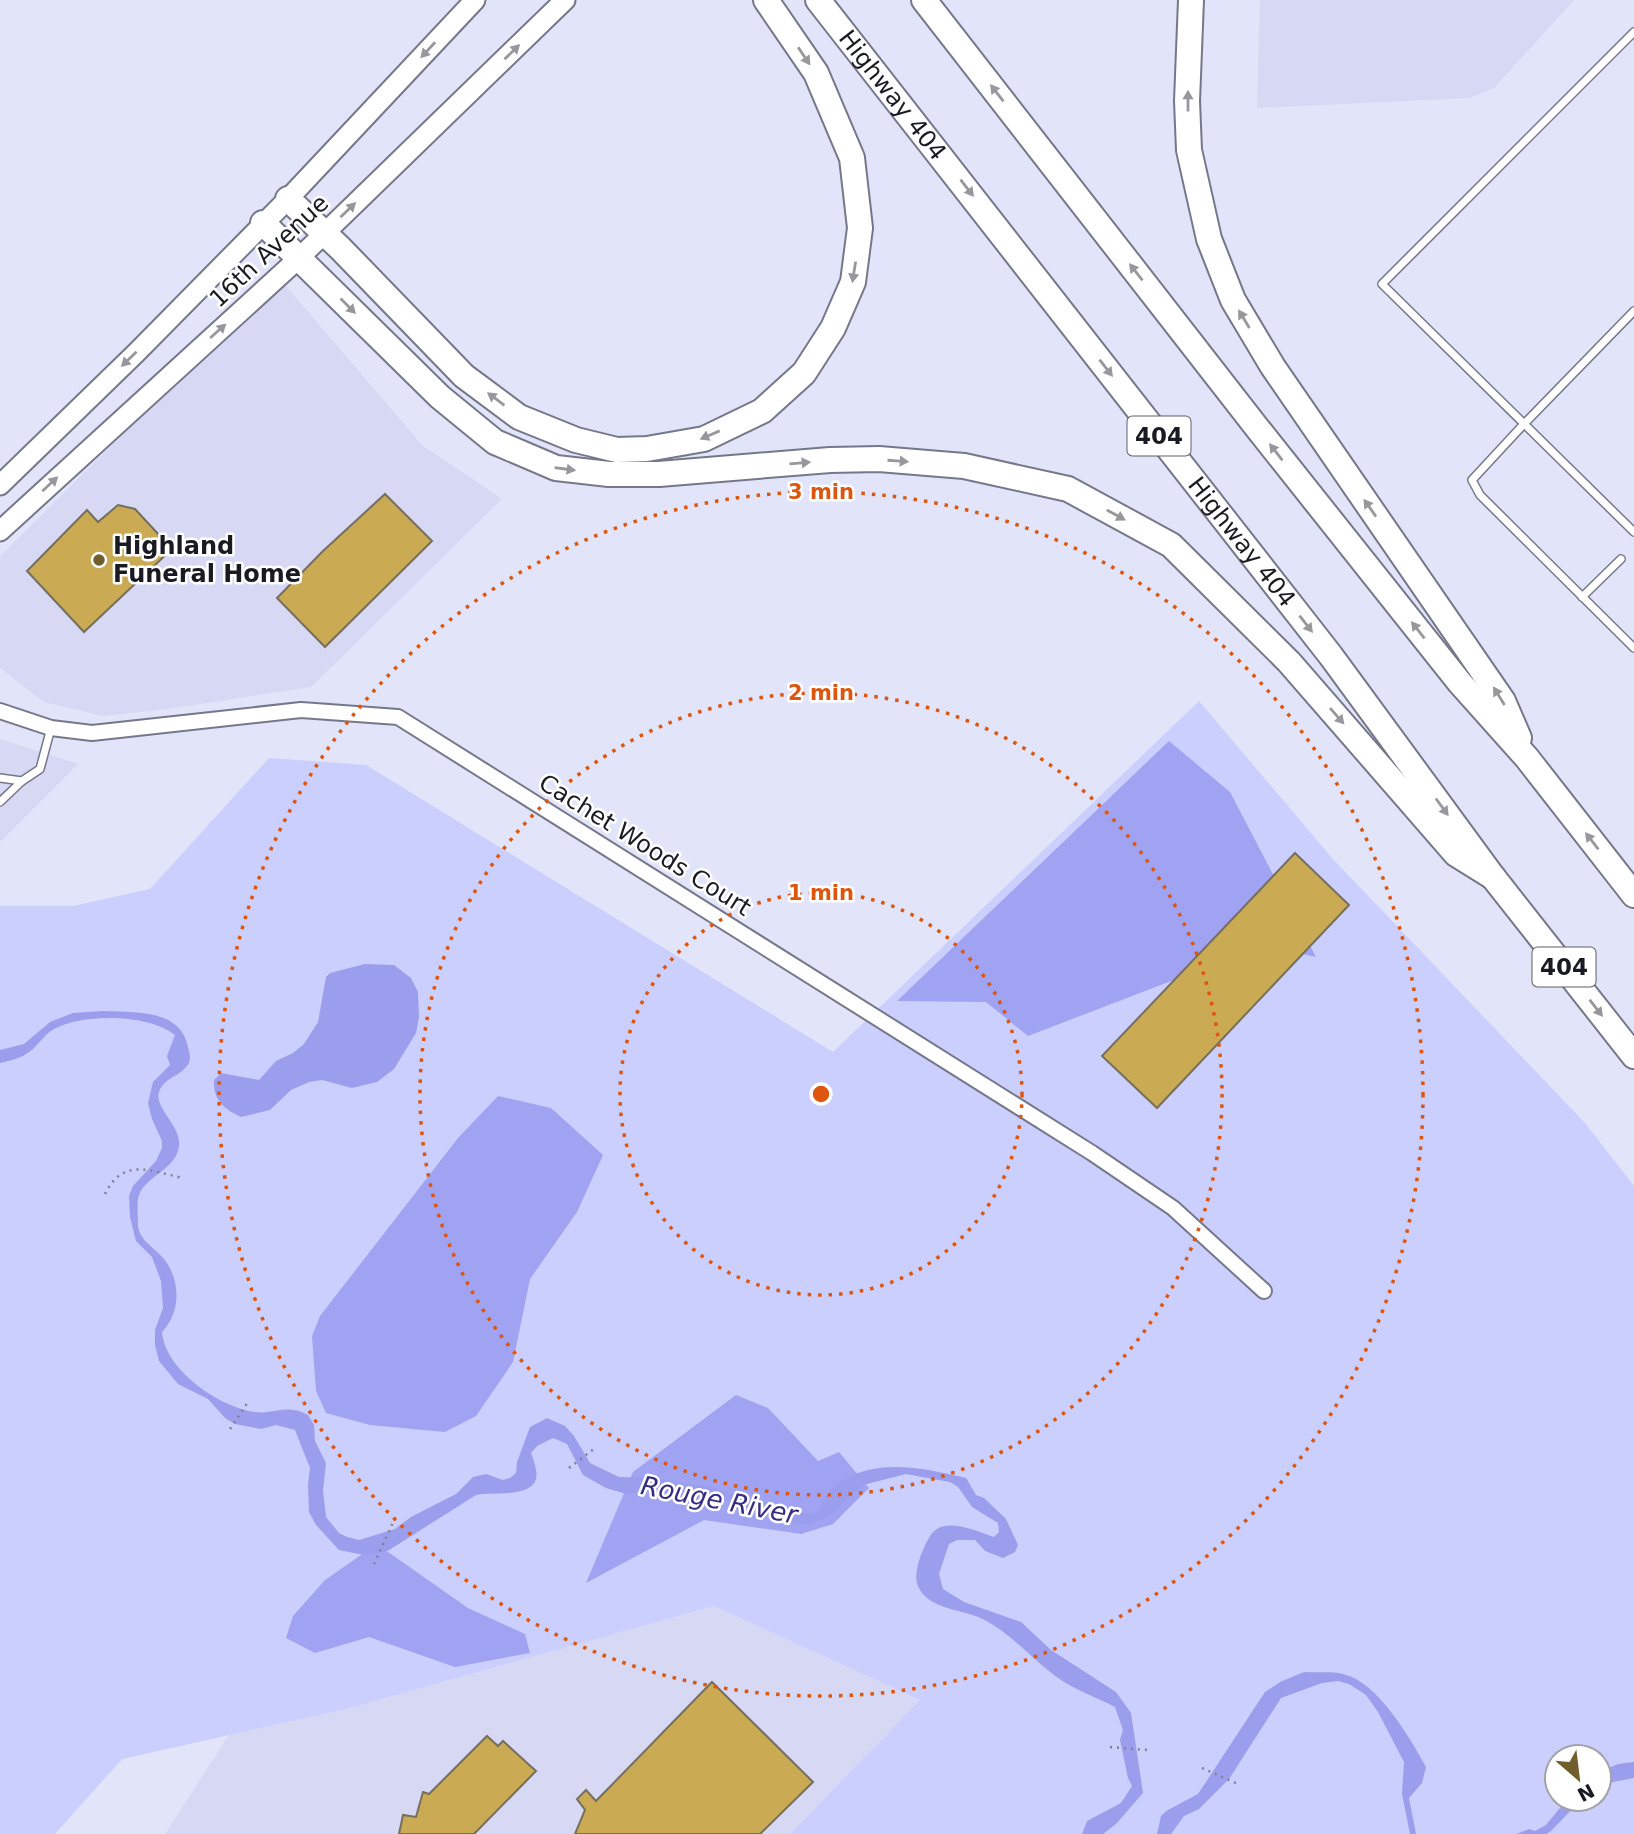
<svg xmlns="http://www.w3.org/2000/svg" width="1634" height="1834" font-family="'DejaVu Sans',sans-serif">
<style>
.built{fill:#d6d8f4}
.green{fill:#cbcffe;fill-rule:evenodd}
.forest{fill:#9fa3f2}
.water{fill:#9a9eec}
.building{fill:#cbaa54;stroke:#766f5d;stroke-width:2}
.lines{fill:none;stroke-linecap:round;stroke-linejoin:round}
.service-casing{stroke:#75778a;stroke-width:10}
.minor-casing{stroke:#75778a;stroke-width:18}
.secondary-casing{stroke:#75778a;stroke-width:23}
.motorway-casing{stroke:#75778a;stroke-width:28}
.path{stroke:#808190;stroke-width:2.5;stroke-dasharray:2 5;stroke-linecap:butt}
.service{stroke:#fff;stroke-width:7}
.minor{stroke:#fff;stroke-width:14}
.secondary{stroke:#fff;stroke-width:19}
.motorway{stroke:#fff;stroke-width:24}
.oneway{fill:#98989c}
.ring{fill:none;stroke:#de560d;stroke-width:3.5;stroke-dasharray:3.5 7}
.poi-dot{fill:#715e2c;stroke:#fff;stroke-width:2.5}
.labels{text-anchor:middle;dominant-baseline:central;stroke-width:5;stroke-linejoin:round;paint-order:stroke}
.shield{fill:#fff;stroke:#5f5f64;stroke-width:2}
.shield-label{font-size:23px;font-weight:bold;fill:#1a1a22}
.street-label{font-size:24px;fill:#1a1a22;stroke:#fff}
.poi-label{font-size:24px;font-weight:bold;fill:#1a1a22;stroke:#fff;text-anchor:start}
.water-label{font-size:26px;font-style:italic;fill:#352d85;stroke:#fff}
.centre{fill:#de560d;stroke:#fff;stroke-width:3.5}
.ring-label{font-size:21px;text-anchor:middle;font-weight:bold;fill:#de560d;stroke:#fff;stroke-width:5;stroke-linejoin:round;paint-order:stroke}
</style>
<rect width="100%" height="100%" fill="#e2e4f9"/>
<!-- built -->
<g class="built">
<path d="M1260 0H1574L1494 88 1469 98 1257 108Z"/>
<path d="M280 279 422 445 502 499 311 687 167 709 103 716 44 702 0 668V556Z"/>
<path d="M0 739 78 764 0 842Z"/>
<path d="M714 1606 920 1700 790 1834H165L229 1735 346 1709Z"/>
</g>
<!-- green -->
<path class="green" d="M1199 701 1332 858 1585 1123 1634 1186V1834H790L920 1700 714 1606 346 1709 122 1759 55 1834H0V906H73L150 889 269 758 366 765 833 1052ZM1557 1757H1599V1799H1557Z"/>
<!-- forest -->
<g class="forest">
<path d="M1169 741 1230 792 1316 957 1274 948 1192 973 1028 1036 986 1002 897 1001Z"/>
<path d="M498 1096 551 1108 603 1155 577 1212 530 1279 513 1362 476 1416 445 1432 370 1425 326 1413 316 1391 312 1336 320 1316 458 1138Z"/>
<path d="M736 1395 768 1408 818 1461 839 1452 869 1488 833 1524 801 1534 704 1520 586 1583 633 1472Z"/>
<path d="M388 1552 468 1608 525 1634 530 1653 455 1667 369 1637 315 1653 286 1638 293 1616 325 1580 364 1553Z"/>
</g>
<!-- water -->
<g class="water">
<path d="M365 964 394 965 411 978 418 992 419 1017 416 1033 394 1069 377 1082 352 1088 322 1080 309 1082 291 1090 270 1110 241 1117C224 1109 213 1100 214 1080L221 1073 259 1080 276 1061 293 1053 304 1044 318 1022 326 977 330 973Z"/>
<path d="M103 1011C135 1013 180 1008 188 1047 190 1055 192 1061 186 1067 178 1077 164 1078 159 1092 154 1108 181 1126 179 1145 178 1170 142 1176 138 1199 137 1207 138 1218 138 1226 140 1241 155 1248 164 1259 181 1281 181 1312 162 1332 165 1370 219 1407 255 1412 268 1414 280 1408 293 1410 298 1410 304 1413 308 1415L314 1425 315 1441 326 1463 323 1490 326 1517 339 1533 347 1537 359 1540 395 1529 411 1517 456 1494 473 1477 486 1474 503 1480 510 1478 516 1473 517 1462 530 1427 547 1418 565 1426 574 1436 590 1463 619 1477 653 1478 710 1487 806 1514H816C822 1504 829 1489 838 1483 877 1457 924 1468 966 1478L976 1495 984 1498 1006 1519 1018 1545 1015 1552 1003 1558 985 1551 975 1540H957L949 1544 939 1574 943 1589 964 1602 1021 1622 1051 1650 1116 1692 1131 1713 1143 1793 1116 1824 1103 1834H1082L1087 1821 1121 1803 1132 1786 1128 1778 1120 1740 1123 1730 1115 1707C1096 1697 1072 1689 1054 1675 1030 1657 1010 1633 983 1619 963 1609 928 1610 918 1586 912 1573 923 1548 930 1536 943 1515 976 1531 994 1537L999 1532 998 1523 972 1507 958 1487 950 1482 906 1474 863 1485 831 1514 812 1524 798 1525 778 1514 705 1495 660 1489 626 1494 606 1488 583 1475 567 1444 553 1438 537 1446 531 1453C533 1458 535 1464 536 1470 542 1500 492 1491 476 1495L386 1552 364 1555 339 1550 316 1525 309 1512 308 1484 310 1468 295 1430 276 1425 261 1429 235 1424 225 1418 208 1399 178 1384 159 1361 155 1345V1330L163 1308 161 1281 152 1257 136 1241 130 1217 129 1196 133 1186 156 1161 162 1148V1141L152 1119 148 1103 153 1082 170 1065 167 1056 175 1035C149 1014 84 1013 54 1029 43 1035 37 1048 26 1054 19 1059 8 1061 0 1063V1050L24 1044 50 1022 73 1013Z"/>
<path d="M1304 1672C1316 1673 1331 1671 1343 1674 1378 1682 1410 1738 1426 1767L1422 1783 1409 1798 1416 1834H1410L1402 1794 1404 1762 1378 1712 1366 1695 1349 1684 1338 1681 1322 1683 1281 1698 1229 1779 1199 1809 1184 1816 1171 1834H1157L1161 1816 1166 1811 1198 1794 1265 1692 1280 1682Z"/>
<path d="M1634 1762V1778L1613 1782 1599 1789V1772L1618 1764Z"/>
<path d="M1575 1799H1586L1581 1800 1551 1831 1546 1834H1516L1529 1829 1535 1831 1546 1825 1564 1803Z"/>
</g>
<!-- building -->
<g class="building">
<path d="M385 494 432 541 325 647 277 598 323 551Z"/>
<path d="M118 505 135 509 172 549 84 632 27 571 87 510 98 522Z"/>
<path d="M1295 853 1349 905 1157 1108 1102 1056Z"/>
<path d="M712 1682 813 1782 760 1834H575L585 1810 577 1799 586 1790 596 1801Z"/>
<path d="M487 1736 498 1746 503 1741 536 1771 474 1834H399L403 1815 416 1817 423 1792 429 1794Z"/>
</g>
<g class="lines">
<!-- service casing -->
<g class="service-casing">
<g id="service">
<path d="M1634 32 1382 284 1634 532"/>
<path d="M1634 311 1524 424 1472 480 1480 495 1634 648"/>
<path d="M1582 597 1621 559"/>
<path d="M0 778 22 781 40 769 51 728"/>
<path d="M0 802 22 781"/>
</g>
</g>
<!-- minor casing -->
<g class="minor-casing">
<path id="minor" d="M0 711 51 728 92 733 301 710 398 717 1092 1153 1173 1208 1264 1291"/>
</g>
<!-- secondary casing -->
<g class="secondary-casing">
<g id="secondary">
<path d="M0 485 136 353 288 199 475 0"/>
<path d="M0 531 299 258 565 0"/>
</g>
</g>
<!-- motorway casing -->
<g class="motorway-casing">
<g id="motorway">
<path id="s1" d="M818 0 1331 656 1493 877 1634 1056"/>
<path d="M924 0 1258 429 1460 683 1527 758 1634 895"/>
<path d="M1191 0 1187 101 1189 150 1209 239 1233 300 1273 367 1503 701 1519 738"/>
<path d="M288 199 340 248 464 376 519 417 576 440 617 450 647 449 704 439 762 411 804 373 833 328 853 282 860 228 852 158 816 73 766 0"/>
<path d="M263 223 440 397 495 442 556 468 609 474H659L830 460 879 459 964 466 1068 489 1171 545 1289 662 1456 854 1493 877"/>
</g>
</g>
<!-- path -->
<g class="path">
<path d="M105 1194C123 1157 150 1171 183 1178"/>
<path d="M230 1429 248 1402"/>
<path d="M569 1468 595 1448"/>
<path d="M374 1564 396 1516"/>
<path d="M1110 1747 1147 1750"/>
<path d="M1202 1768 1238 1784"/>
</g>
<!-- service -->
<use href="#service" class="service"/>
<!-- minor -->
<use href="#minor" class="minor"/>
<!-- secondary -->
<use href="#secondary" class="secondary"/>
<!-- motorway -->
<use href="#motorway" class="motorway"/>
</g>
<!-- one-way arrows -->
<defs><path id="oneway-solid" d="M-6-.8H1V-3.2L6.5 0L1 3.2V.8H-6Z" transform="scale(1.75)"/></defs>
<g class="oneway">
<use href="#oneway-solid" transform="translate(428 50) rotate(133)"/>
<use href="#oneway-solid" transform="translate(512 52) rotate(-44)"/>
<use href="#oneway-solid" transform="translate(804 56) rotate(56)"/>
<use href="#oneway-solid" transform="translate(997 93) rotate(-128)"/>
<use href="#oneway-solid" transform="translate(1188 101) rotate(-90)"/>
<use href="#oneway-solid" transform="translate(967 188) rotate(52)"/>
<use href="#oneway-solid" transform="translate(348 210) rotate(-44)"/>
<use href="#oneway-solid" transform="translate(854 272) rotate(99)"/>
<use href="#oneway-solid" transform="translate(1136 272) rotate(-128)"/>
<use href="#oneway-solid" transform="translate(348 306) rotate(45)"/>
<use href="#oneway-solid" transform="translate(1244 319) rotate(-121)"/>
<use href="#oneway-solid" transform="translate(218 331) rotate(-42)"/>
<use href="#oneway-solid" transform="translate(129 359) rotate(136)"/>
<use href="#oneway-solid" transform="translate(1106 368) rotate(52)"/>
<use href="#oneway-solid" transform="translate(496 399) rotate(-143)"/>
<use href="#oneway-solid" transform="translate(710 435) rotate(157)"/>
<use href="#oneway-solid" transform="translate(1276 452) rotate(-128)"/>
<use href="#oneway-solid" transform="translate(898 461) rotate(4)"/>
<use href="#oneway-solid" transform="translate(800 463) rotate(-5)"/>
<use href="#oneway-solid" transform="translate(565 469) rotate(8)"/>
<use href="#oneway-solid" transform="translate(50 484) rotate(-43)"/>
<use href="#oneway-solid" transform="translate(1370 508) rotate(-125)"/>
<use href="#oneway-solid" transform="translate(1116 515) rotate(29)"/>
<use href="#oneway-solid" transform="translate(1306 624) rotate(52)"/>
<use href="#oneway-solid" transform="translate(1418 630) rotate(-128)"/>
<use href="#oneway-solid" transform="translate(1499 696) rotate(-122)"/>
<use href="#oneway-solid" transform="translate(1337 716) rotate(49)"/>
<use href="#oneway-solid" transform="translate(1442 807) rotate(54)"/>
<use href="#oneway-solid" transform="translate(1592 841) rotate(-128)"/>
<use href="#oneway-solid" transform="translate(1596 1008) rotate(52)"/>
</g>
<!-- distance rings -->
<g class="ring">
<circle cx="821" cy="1094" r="201"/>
<circle cx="821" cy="1094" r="401"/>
<circle cx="821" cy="1094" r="602"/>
</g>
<!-- markers -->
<circle class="poi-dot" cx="99" cy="560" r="7"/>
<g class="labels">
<!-- shield labels -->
<g class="shield">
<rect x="1127.5" y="416.5" width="63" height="39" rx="5"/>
<rect x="1532.5" y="947.5" width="63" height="39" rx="5"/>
</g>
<g class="shield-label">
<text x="1159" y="436">404</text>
<text x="1564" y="967">404</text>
</g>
<!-- street labels -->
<g class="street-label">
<text stroke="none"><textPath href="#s1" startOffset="121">Highway 404</textPath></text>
<text transform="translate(269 251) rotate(-43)">16th Avenue</text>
<text stroke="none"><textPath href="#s1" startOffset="688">Highway 404</textPath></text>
<text transform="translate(645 845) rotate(32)">Cachet Woods Court</text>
</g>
<!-- poi labels -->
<g class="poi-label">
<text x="113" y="546">Highland<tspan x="113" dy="28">Funeral Home</tspan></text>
</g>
<!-- water labels -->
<g class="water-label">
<text transform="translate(719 1500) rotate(11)">Rouge River</text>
</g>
</g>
<circle cx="821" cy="1094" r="10" class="centre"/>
<g class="ring-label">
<text x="821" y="499">3 min</text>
<text x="821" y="700">2 min</text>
<text x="821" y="900">1 min</text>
</g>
<!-- north arrow -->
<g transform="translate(1578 1778) rotate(152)"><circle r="33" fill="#ffffff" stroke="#a3a3a7" stroke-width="2"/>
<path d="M0-5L12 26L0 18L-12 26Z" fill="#715e2c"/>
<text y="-10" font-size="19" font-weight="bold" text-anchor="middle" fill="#1a1a22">N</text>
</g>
</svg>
